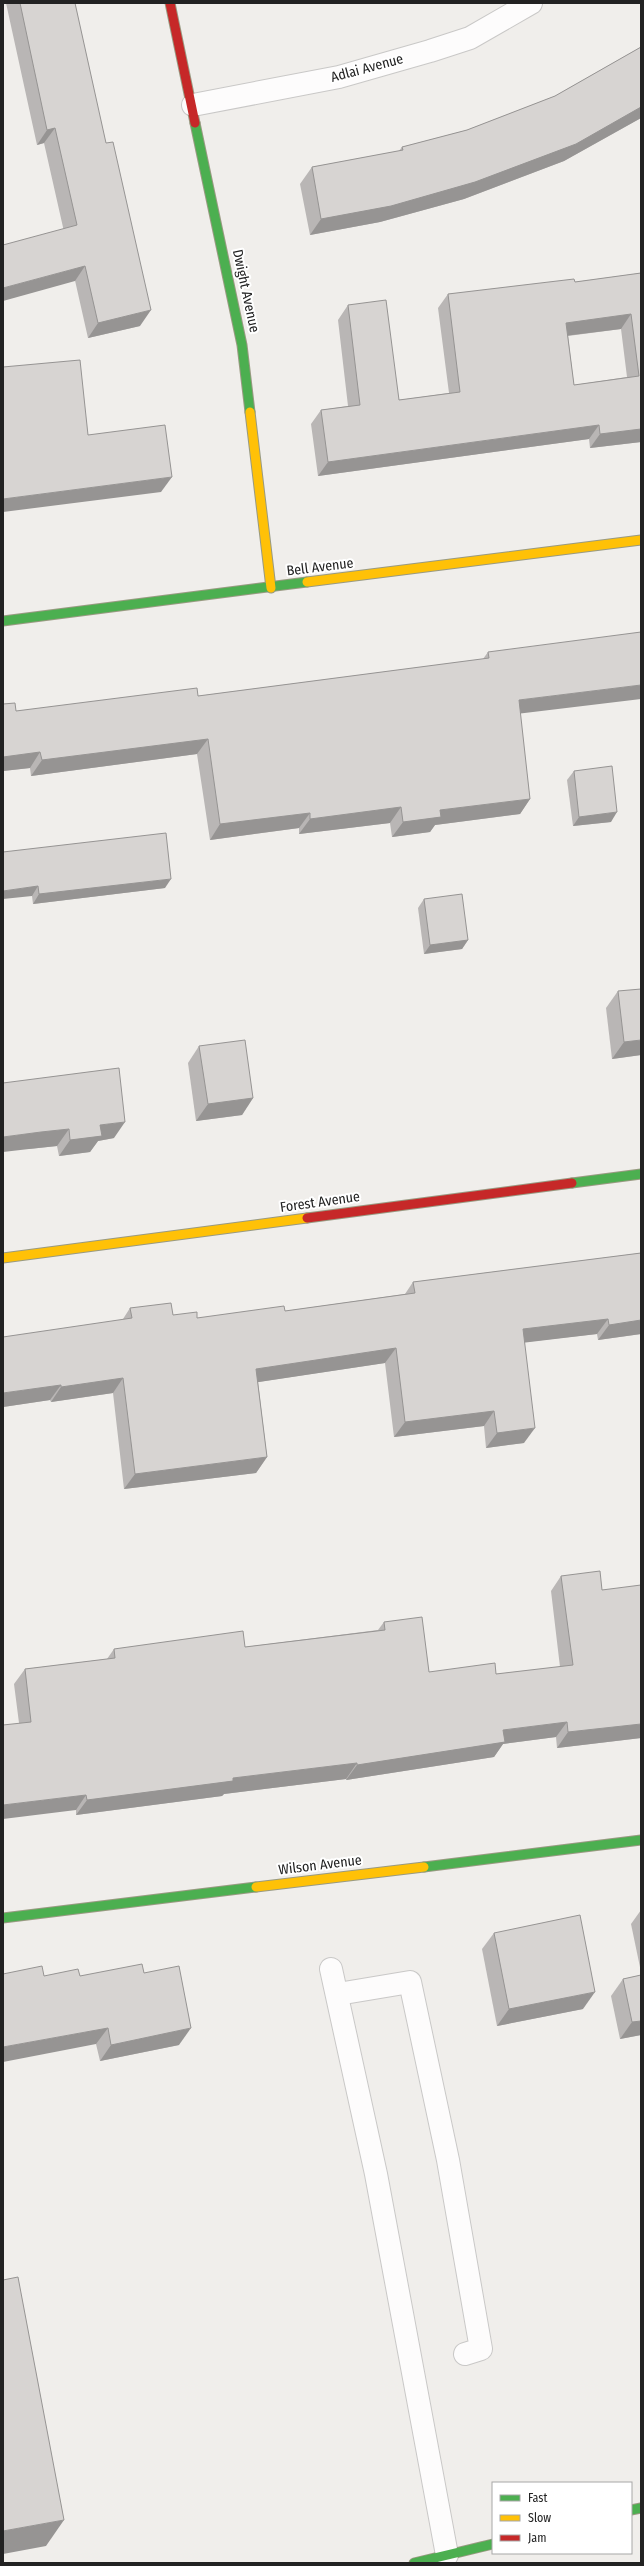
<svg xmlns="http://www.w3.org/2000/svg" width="644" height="2566" font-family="'Fira Sans Condensed',sans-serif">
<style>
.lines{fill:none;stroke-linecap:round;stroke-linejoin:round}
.lane-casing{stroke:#c9c8c7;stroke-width:24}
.street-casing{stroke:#c9c8c7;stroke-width:24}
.fast-casing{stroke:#999a82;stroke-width:11}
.slow-casing{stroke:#999a82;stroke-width:11}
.jam-casing{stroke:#999a82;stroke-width:11}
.lane{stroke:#fdfcfc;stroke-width:22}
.street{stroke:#fdfcfc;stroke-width:22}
.fast{stroke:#4caf50;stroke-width:9}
.slow{stroke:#ffc107;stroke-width:9}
.jam{stroke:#c62828;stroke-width:9}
.wall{fill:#b9b6b5;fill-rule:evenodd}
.shaded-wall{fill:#969493}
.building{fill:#d7d4d2;stroke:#969493;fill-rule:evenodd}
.labels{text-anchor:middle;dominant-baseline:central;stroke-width:4;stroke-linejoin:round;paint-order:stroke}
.street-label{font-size:14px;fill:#222;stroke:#fff}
</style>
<rect width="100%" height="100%" fill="#f0eeeb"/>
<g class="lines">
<!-- lane casing -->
<g class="lane-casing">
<g id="lane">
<path d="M331 1969 376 2174 447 2555"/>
<path d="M338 1994 410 1982 448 2160 481 2349 465 2354"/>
</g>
</g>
<!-- street casing -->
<g class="street-casing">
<path id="street" d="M193 105 339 77 430 51 470 38 531 3"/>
</g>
<!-- fast casing -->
<g class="fast-casing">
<g id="fast">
<path d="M195 123 242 345 250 412"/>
<path d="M3 621 307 582"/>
<path d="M572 1183 641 1174"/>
<path d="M424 1867 641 1840"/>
<path d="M3 1918 256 1887"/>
<path d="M631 2510 641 2508"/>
<path d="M414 2563 493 2544"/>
</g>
</g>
<!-- slow casing -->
<g class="slow-casing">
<g id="slow">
<path d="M250 412 271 588"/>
<path d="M307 582 641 540"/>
<path d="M3 1258 307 1218"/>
<path d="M256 1887 424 1867"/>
</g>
</g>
<!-- jam casing -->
<g class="jam-casing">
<g id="jam">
<path d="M170 3 195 123"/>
<path d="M307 1218 572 1183"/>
</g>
</g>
<!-- lane -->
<use href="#lane" class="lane"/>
<!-- street -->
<use href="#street" class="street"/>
<!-- fast -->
<use href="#fast" class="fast"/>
<!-- slow -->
<use href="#slow" class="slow"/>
<!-- jam -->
<use href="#jam" class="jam"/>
</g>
<!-- wall -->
<g class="wall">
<path d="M6 3H75L140 326 88 338 44 143 37 145Z"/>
<path d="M641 47V118L564 161 464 199 380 222 310 235 300 184 312 167 399 151 402 147 467 130 555 96Z"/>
<path d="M641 273V442L590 448 589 439 318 476 311 424 321 410 348 406 338 320 348 305 399 400 449 393 438 308 448 294 575 282ZM621 329 627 377 574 385 568 336Z"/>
<path d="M488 652 520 714 530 799 520 814 435 825 430 832 392 837 390 823 299 834V828L210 840 197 754 31 776 30 768 3 771V704L16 711 198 696 483 659Z"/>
<path d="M574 771 611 822 573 826 567 780Z"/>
<path d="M3 852 165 888 33 904 32 896Z"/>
<path d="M424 899 468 940 462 949 424 954 418 908Z"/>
<path d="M618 991 641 1055 612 1059 606 1008Z"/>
<path d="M199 1046 253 1098 242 1115 196 1121 188 1063Z"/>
<path d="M3 1083 114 1138 98 1141 90 1152 59 1156 57 1146 29 1149Z"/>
<path d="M641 1253V1334L598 1340 597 1334 525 1342 524 1443 486 1448 484 1426 394 1437 385 1363 258 1382 267 1457 256 1473 124 1489 113 1393 51 1402 50 1400 3 1407 123 1319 130 1308 173 1315 197 1318 285 1311 405 1294 413 1282Z"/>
<path d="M561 1576 602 1590 641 1738 557 1748 556 1737 503 1744 494 1757 346 1780V1779L224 1794 222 1796 76 1815V1810L19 1723 14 1684 25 1669 107 1659 114 1649 245 1647 378 1630 384 1622 429 1672 496 1674 560 1667 551 1591Z"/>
<path d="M641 1910V1972L631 1924Z"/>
<path d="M494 1933 583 2009 497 2026 482 1949Z"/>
<path d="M144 1973 179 2045 100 2061 96 2044 44 1976H80Z"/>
<path d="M641 1975V2035L620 2039 611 1996 623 1979Z"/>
</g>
<!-- shaded-wall -->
<g class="shaded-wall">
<path d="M641 107V118L564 161 464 199 380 222 310 235 321 219Z"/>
<path d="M55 128 44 143 37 145 47 130Z"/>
<path d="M85 266 75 281 3 301V288Z"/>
<path d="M151 310 140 326 88 338 98 323Z"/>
<path d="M631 314 621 329 556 337 566 323Z"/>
<path d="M599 425 589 439 318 476 328 462Z"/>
<path d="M641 429V442L590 448 600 434Z"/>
<path d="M172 477 161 492 3 512V499Z"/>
<path d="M641 685V699L508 715 519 700Z"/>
<path d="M208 739 197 754 31 776 42 760Z"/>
<path d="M40 752 30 768 3 771V757Z"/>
<path d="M530 799 520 814 435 825 430 832 392 837 403 822 440 810Z"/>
<path d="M401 807 390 823 299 834 310 819Z"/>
<path d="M617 812 611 822 573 826 579 817Z"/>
<path d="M310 813 299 828 210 840 220 824Z"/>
<path d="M171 879 165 888 33 904 39 894Z"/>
<path d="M38 886 32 896 3 899V891Z"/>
<path d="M468 940 462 949 424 954 430 945Z"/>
<path d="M641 1040V1055L612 1059 624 1042Z"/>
<path d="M253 1098 242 1115 196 1121 208 1104Z"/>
<path d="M125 1122 114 1138 98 1141 90 1152 59 1156 70 1140 100 1125Z"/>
<path d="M69 1129 57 1146 29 1149 3 1152V1137L41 1132Z"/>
<path d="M608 1319 597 1334 513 1344 523 1329Z"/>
<path d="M641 1320V1334L598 1340 609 1325Z"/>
<path d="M396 1348 385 1363 246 1384 256 1369Z"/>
<path d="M123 1378 113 1393 51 1402 61 1387Z"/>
<path d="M61 1385 50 1400 3 1407V1393Z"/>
<path d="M494 1411 484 1426 394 1437 405 1422Z"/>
<path d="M535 1428 524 1443 486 1448 497 1433Z"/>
<path d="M267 1457 256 1473 124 1489 135 1474Z"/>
<path d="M567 1722 556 1737 503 1744 494 1757 346 1780 357 1765 503 1730Z"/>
<path d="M641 1724V1738L557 1748 568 1732Z"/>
<path d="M357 1763 346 1779 224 1794 222 1796 76 1815 87 1800 233 1778Z"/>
<path d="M86 1795 76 1810 3 1819V1805Z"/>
<path d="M595 1992 583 2009 497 2026 509 2009Z"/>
<path d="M641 2021V2035L620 2039 632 2022Z"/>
<path d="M108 2028 96 2044 3 2062V2047Z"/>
<path d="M191 2028 179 2045 100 2061 111 2045Z"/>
<path d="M64 2520 46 2546 3 2554V2531Z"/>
</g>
<!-- building -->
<g class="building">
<path d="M20 3H75L106 143 113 142 151 310 98 323 85 266 3 288V245L77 225 55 128 47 130Z"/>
<path d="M641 47V107L576 144 475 182 391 206 321 219 312 167 403 150 402 147 467 130 555 96Z"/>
<path d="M641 273V429L600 434 599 425 328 462 321 410 360 405 348 305 386 300 399 400 460 392 448 294 574 279 575 282ZM631 314 639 376 574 385 566 323Z"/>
<path d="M80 360 88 435 165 425 172 477 3 499V367Z"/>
<path d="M641 632V685L519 700 530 799 440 810 441 817 403 822 401 807 310 819V813L220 824 208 739 42 760 40 752 3 757V704L15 703 16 711 197 688 198 696 489 658 488 652Z"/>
<path d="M612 766 617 812 579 817 574 771Z"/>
<path d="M166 833 171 879 39 894 38 886 3 891V852Z"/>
<path d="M462 894 468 940 430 945 424 899Z"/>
<path d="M641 989V1040L624 1042 618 991Z"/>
<path d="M245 1040 253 1098 208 1104 199 1046Z"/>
<path d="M119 1068 125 1122 100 1125 102 1136 70 1140 69 1129 41 1132 3 1137V1083Z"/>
<path d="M641 1253V1320L609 1325 608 1319 523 1329 535 1428 497 1433 494 1411 405 1422 396 1348 256 1369 267 1457 135 1474 123 1378 61 1387V1385L3 1393V1337L132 1318 130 1308 171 1303 173 1315 197 1312V1318L284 1306 285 1311 415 1293 413 1282Z"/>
<path d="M600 1571 602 1590 641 1585V1724L568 1732 567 1722 503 1730 505 1742 357 1765V1763L233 1778V1781L87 1800 86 1795 3 1805V1725L31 1722 25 1669 115 1658 114 1649 243 1631 245 1647 385 1630 384 1622 422 1617 429 1672 495 1663 496 1674 573 1665 561 1576Z"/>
<path d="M580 1915 595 1992 509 2009 494 1933Z"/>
<path d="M142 1964 144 1973 179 1966 191 2028 111 2045 108 2028 3 2047V1974L42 1966 44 1976 78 1969 80 1976Z"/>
<path d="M641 1975V2021L632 2022 623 1979Z"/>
<path d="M18 2277 64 2520 3 2531V2280Z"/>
</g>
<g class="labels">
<!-- street labels -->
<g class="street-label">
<text transform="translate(367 68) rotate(-15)">Adlai Avenue</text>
<text transform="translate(246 291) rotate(78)">Dwight Avenue</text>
<text transform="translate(320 567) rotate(-7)">Bell Avenue</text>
<text transform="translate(320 1202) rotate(-8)">Forest Avenue</text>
<text transform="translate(320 1865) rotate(-7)">Wilson Avenue</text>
</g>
</g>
<!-- border -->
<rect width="644" height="2566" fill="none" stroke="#222222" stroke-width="8"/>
<!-- legend -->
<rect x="492" y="2482" width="140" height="72" fill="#ffffff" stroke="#a7a7a7"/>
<rect x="500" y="2495" width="20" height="6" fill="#4caf50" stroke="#a7a7a7"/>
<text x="528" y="2502" font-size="12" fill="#222222">Fast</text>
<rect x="500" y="2515" width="20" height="6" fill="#ffc107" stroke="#a7a7a7"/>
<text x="528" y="2522" font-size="12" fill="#222222">Slow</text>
<rect x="500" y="2535" width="20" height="6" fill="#c62828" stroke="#a7a7a7"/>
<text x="528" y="2542" font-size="12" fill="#222222">Jam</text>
</svg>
